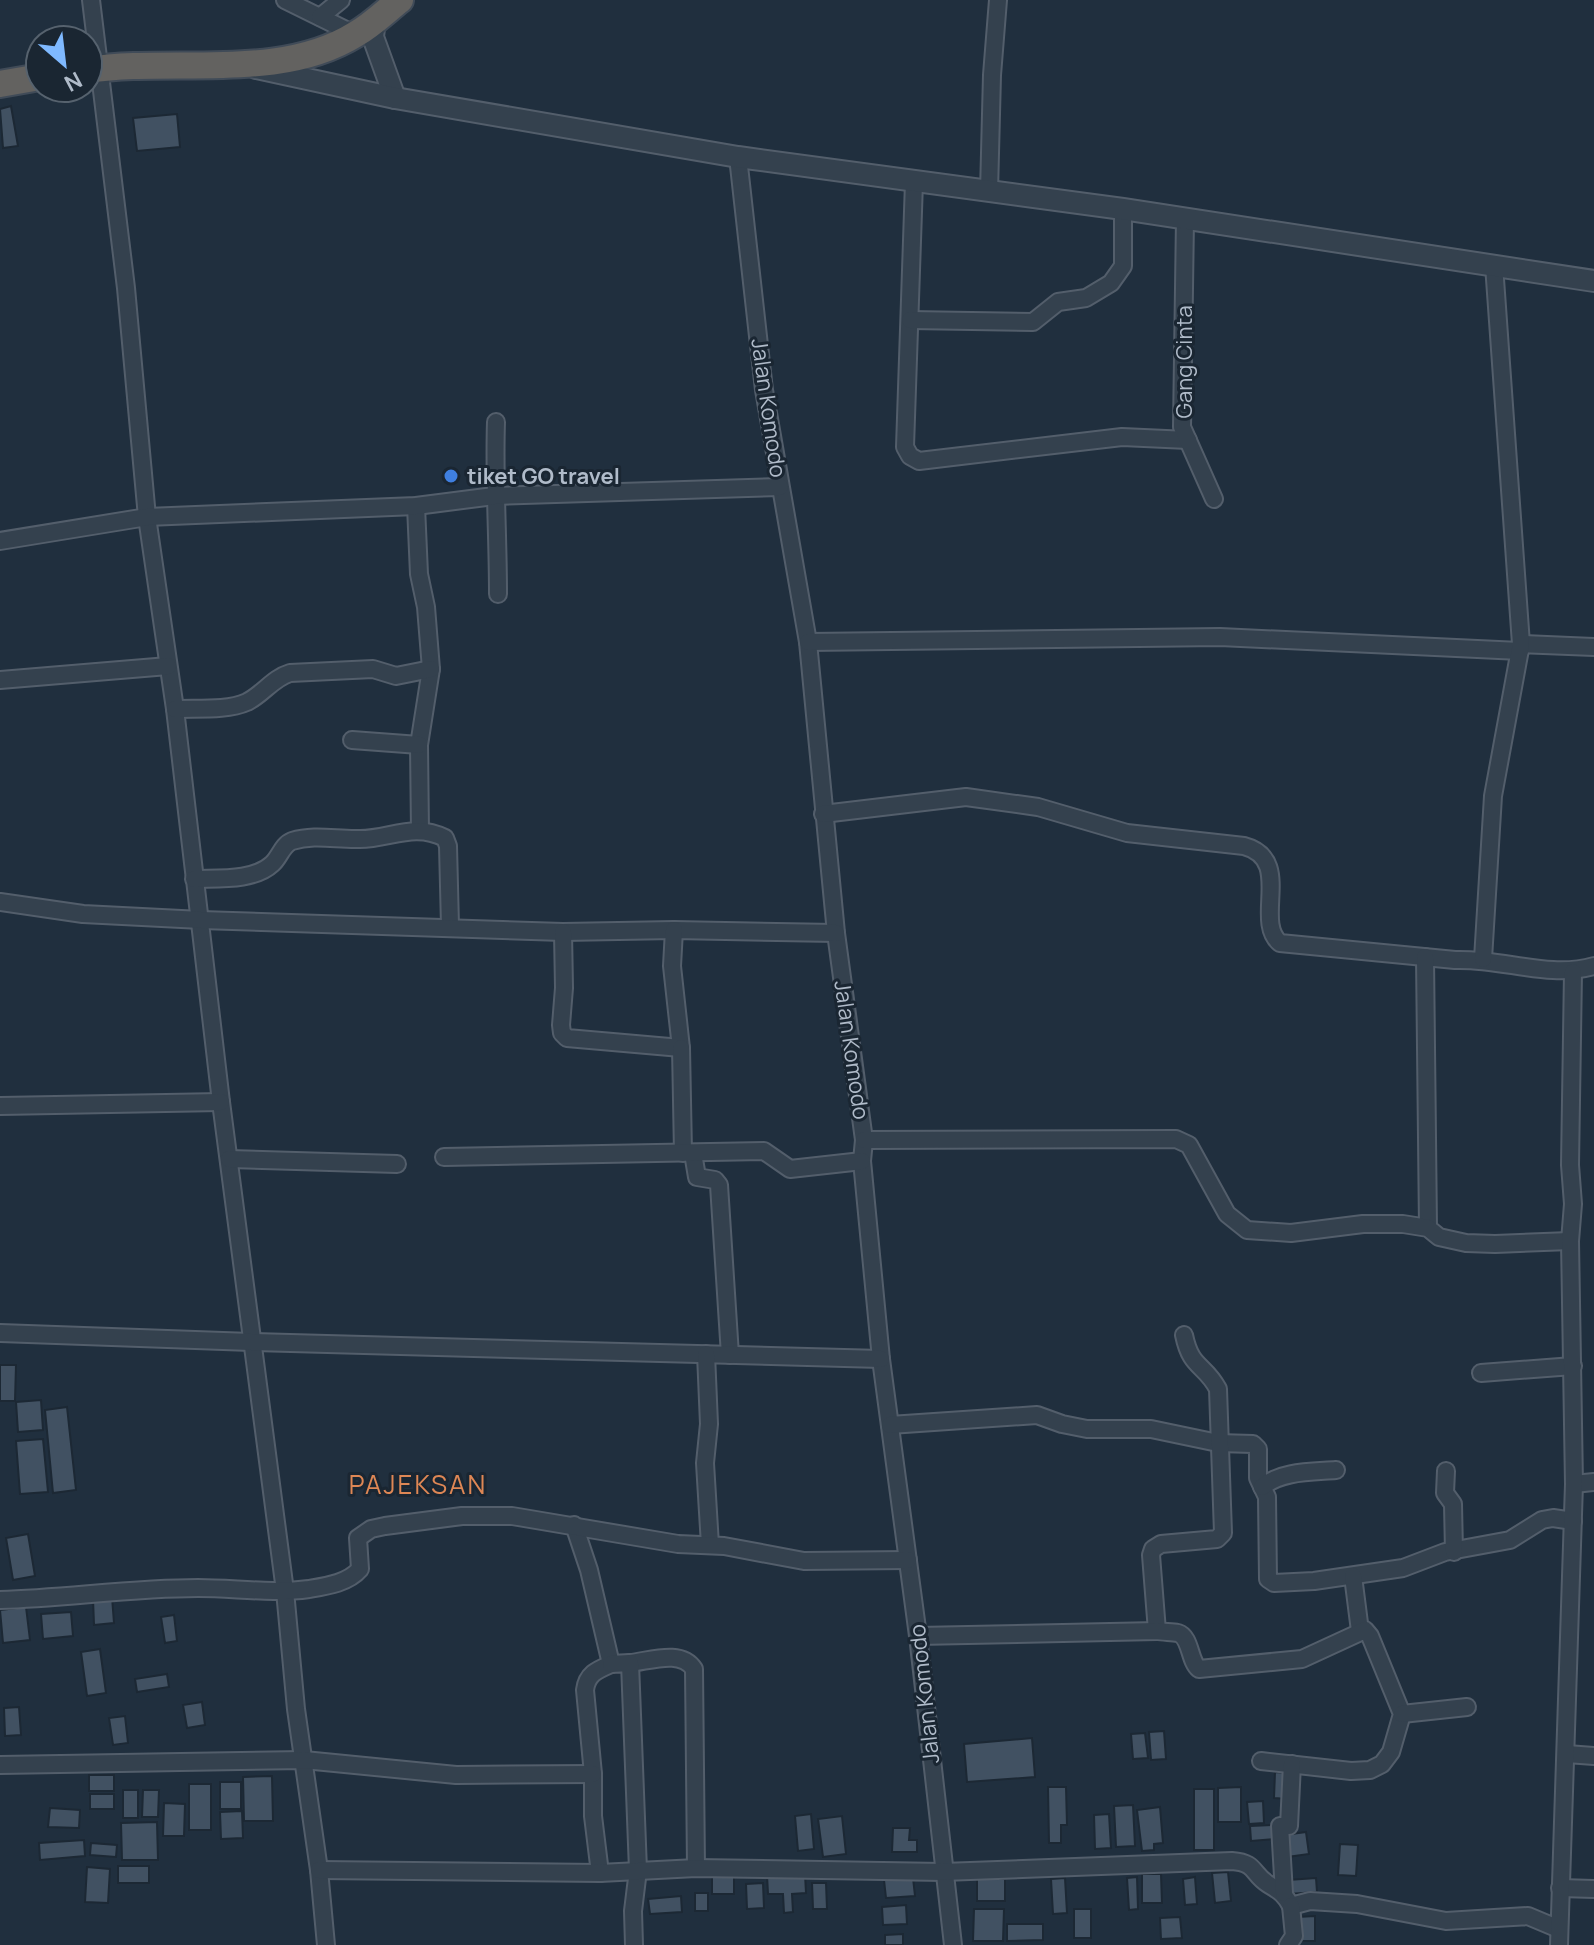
<svg xmlns="http://www.w3.org/2000/svg" width="1594" height="1945" font-family="Manrope,sans-serif">
<style>
.building{fill:#415162;stroke:#1c2834;stroke-width:2}
.lines{fill:none;stroke-linecap:round;stroke-linejoin:round}
.minor-casing{stroke:#535e6b;stroke-width:20}
.tertiary-casing{stroke:#535e6b;stroke-width:24}
.trunk-casing{stroke:#404b58;stroke-width:30}
.minor{stroke:#34414e;stroke-width:16}
.tertiary{stroke:#34414e;stroke-width:20}
.trunk{stroke:#636260;stroke-width:26}
.shop-dot{fill:#3f7fe0;stroke:#1a2632;stroke-width:3}
.labels{text-anchor:middle;dominant-baseline:central;stroke-width:6;stroke-linejoin:round;paint-order:stroke}
.street-label{font-size:22px;fill:#b0bbc9;stroke:#1a2632}
.poi-label{font-size:22px;font-weight:bold;fill:#b0bbc9;stroke:#1a2632;text-anchor:start}
.quarter-label{font-size:26px;letter-spacing:2px;fill:#de8755;stroke:#1a2632}
</style>
<rect width="100%" height="100%" fill="#202f3e"/>
<!-- building -->
<g class="building">
<path d="M11 106 18 146 3 148 0 109Z"/>
<path d="M177 114 180 147 137 151 133 118Z"/>
<path d="M0 1365H16L15 1401H0Z"/>
<path d="M41 1400 43 1430 18 1432 16 1402Z"/>
<path d="M67 1407 76 1490 53 1493 45 1410Z"/>
<path d="M43 1439 48 1492 20 1494 16 1441Z"/>
<path d="M28 1534 35 1576 13 1580 6 1538Z"/>
<path d="M112 1597 114 1623 94 1625 93 1599Z"/>
<path d="M26 1607 30 1640 3 1643 0 1610Z"/>
<path d="M71 1612 73 1636 43 1639 41 1614Z"/>
<path d="M174 1615 177 1641 165 1643 161 1617Z"/>
<path d="M100 1649 106 1693 87 1696 81 1652Z"/>
<path d="M167 1674 169 1687 137 1692 135 1679Z"/>
<path d="M202 1702 205 1725 187 1728 183 1705Z"/>
<path d="M19 1707 21 1735 5 1736 4 1708Z"/>
<path d="M125 1716 128 1743 113 1745 109 1718Z"/>
<path d="M1164 1731 1166 1759 1151 1760 1149 1732Z"/>
<path d="M1145 1733 1148 1758 1133 1759 1131 1734Z"/>
<path d="M1032 1738 1035 1777 967 1782 964 1744Z"/>
<path d="M1275 1772 1289 1773 1288 1799 1274 1798Z"/>
<rect x="89" y="1775" width="25" height="16"/>
<path d="M272 1776 273 1821H244L243 1777Z"/>
<rect x="220" y="1782" width="21" height="27"/>
<rect x="189" y="1784" width="22" height="46"/>
<path d="M1048 1787H1066L1067 1825H1061V1843H1049Z"/>
<path d="M1241 1787V1822H1218V1788Z"/>
<rect x="1194" y="1789" width="20" height="61"/>
<rect x="123" y="1790" width="15" height="28"/>
<path d="M143 1790H159L158 1817H142Z"/>
<rect x="90" y="1794" width="24" height="15"/>
<path d="M1263 1801 1264 1823 1249 1824 1247 1802Z"/>
<path d="M164 1803 185 1804 184 1836H163Z"/>
<path d="M1133 1805 1135 1846 1116 1847 1114 1806Z"/>
<path d="M1160 1807 1163 1843 1154 1844V1850L1142 1851 1137 1810Z"/>
<path d="M50 1808 80 1810 79 1828 48 1827Z"/>
<path d="M242 1811 243 1838 221 1839 220 1812Z"/>
<path d="M811 1814 814 1849 798 1851 795 1816Z"/>
<path d="M1109 1814 1111 1848 1095 1849 1094 1815Z"/>
<path d="M842 1816 846 1854 823 1857 818 1819Z"/>
<path d="M157 1822 158 1860H122L121 1823Z"/>
<path d="M1273 1825 1275 1839 1251 1841 1250 1826Z"/>
<path d="M893 1828H910L909 1840H917V1852H892Z"/>
<path d="M1306 1832 1309 1854 1287 1857 1284 1835Z"/>
<path d="M84 1840 85 1856 40 1860 39 1843Z"/>
<path d="M91 1843 117 1845 116 1857 90 1855Z"/>
<path d="M1340 1844 1358 1845 1356 1876 1338 1875Z"/>
<rect x="118" y="1866" width="31" height="17"/>
<path d="M87 1867 110 1869 108 1903 85 1902Z"/>
<rect x="712" y="1872" width="22" height="22"/>
<path d="M1228 1872 1231 1901 1215 1903 1212 1873Z"/>
<path d="M805 1874 806 1893 792 1894 793 1912 784 1913 783 1894H768L767 1875Z"/>
<path d="M1142 1874H1161L1162 1903H1142Z"/>
<path d="M1137 1877 1138 1909 1129 1910 1127 1878Z"/>
<path d="M1195 1877 1197 1904 1185 1905 1183 1879Z"/>
<path d="M913 1878 915 1896 886 1898 884 1880Z"/>
<path d="M1065 1878 1067 1913 1053 1914 1051 1879Z"/>
<path d="M1316 1878 1317 1892 1289 1894 1288 1880Z"/>
<rect x="977" y="1879" width="28" height="22"/>
<path d="M763 1883 764 1908 747 1909 746 1884Z"/>
<path d="M812 1883H826L827 1909H813Z"/>
<rect x="695" y="1893" width="13" height="18"/>
<path d="M681 1896 682 1912 650 1914 648 1899Z"/>
<path d="M906 1905 907 1924 883 1925 882 1907Z"/>
<path d="M974 1909H1004L1003 1941H973Z"/>
<rect x="1074" y="1909" width="17" height="29"/>
<path d="M1315 1916V1941H1298L1297 1917Z"/>
<path d="M1180 1917 1182 1938 1161 1939 1160 1918Z"/>
<path d="M1007 1924H1043V1940L1007 1941Z"/>
<path d="M903 1934V1945H885V1935Z"/>
</g>
<g class="lines">
<!-- minor casing -->
<g class="minor-casing">
<g id="minor">
<path d="M91 0 126 288 147 517 175 709 221 1102 285 1591 296 1709 319 1870 326 1945"/>
<path d="M285 0 356 35"/>
<path d="M320 17 341 0"/>
<path d="M738 157 764 390 808 642 836 933 864 1140 862 1161 881 1359 918 1636 953 1945"/>
<path d="M914 182 905 447 910 456 919 461 1122 437 1188 440"/>
<path d="M989 192 992 75 998 0"/>
<path d="M1185 219 1182 427 1214 499"/>
<path d="M910 320 1033 322 1058 302 1086 298 1111 283 1123 266V209"/>
<path d="M496 422C494 480 498 536 498 594"/>
<path d="M416 506 419 574 426 607 431 669 419 745 420 831"/>
<path d="M0 541 147 517 416 506 494 496 780 487"/>
<path d="M808 642 1220 637 1520 651"/>
<path d="M1521 644 1594 647"/>
<path d="M0 680 168 666"/>
<path d="M175 709C197 708 227 711 247 702 263 694 273 678 290 673L373 669 396 676 431 669"/>
<path d="M352 740 419 745"/>
<path d="M823 814 966 797 1038 807 1127 833 1244 846C1294 859 1253 921 1280 943L1455 960C1503 958 1548 979 1594 966"/>
<path d="M194 879C218 878 254 881 272 864 280 857 282 845 292 841 315 834 337 840 360 839 390 839 414 822 445 838L448 846 450 926"/>
<path d="M0 902 83 914 201 920 563 932 674 930 836 933"/>
<path d="M563 932 564 988 561 1025 562 1033 567 1038 681 1048 672 966 674 930"/>
<path d="M1425 957 1428 1228"/>
<path d="M1483 959 1493 796 1521 644 1494 265"/>
<path d="M681 1048 683 1153"/>
<path d="M0 1106 221 1102"/>
<path d="M864 1140 1176 1139 1189 1145 1227 1214 1247 1230 1291 1233 1363 1224H1403L1428 1228 1439 1237 1466 1243 1495 1244 1570 1241"/>
<path d="M693 1153 697 1177 715 1180 719 1185 730 1355"/>
<path d="M444 1157 764 1151 790 1169 862 1161"/>
<path d="M229 1159 397 1164"/>
<path d="M0 1333 251 1342 881 1359"/>
<path d="M706 1354 709 1424 705 1463 710 1545"/>
<path d="M1481 1373 1573 1366"/>
<path d="M890 1425 1037 1415 1062 1424 1087 1429H1151L1218 1443 1253 1444 1258 1449V1478L1267 1497 1268 1579 1274 1583 1314 1581 1403 1568 1445 1552 1510 1540 1542 1520 1553 1518 1573 1521"/>
<path d="M1446 1471 1445 1493 1453 1504 1454 1552"/>
<path d="M1574 1484 1594 1482"/>
<path d="M1262 1487C1281 1471 1311 1472 1336 1470"/>
<path d="M574 1525 589 1570 611 1664C597 1670 587 1674 585 1690L593 1774V1816L600 1873"/>
<path d="M1353 1576 1360 1631"/>
<path d="M0 1600C66 1598 132 1588 198 1588 235 1588 273 1594 309 1589 327 1586 348 1583 360 1569L358 1538 371 1529 385 1526 462 1516H512L678 1544 724 1546 804 1561 908 1560"/>
<path d="M1157 1631 1151 1555 1153 1549 1161 1544 1217 1539 1223 1533 1218 1389C1204 1363 1191 1369 1184 1335"/>
<path d="M918 1636 1157 1631C1163 1632 1172 1632 1178 1633 1191 1637 1189 1661 1199 1669L1302 1659 1365 1630 1370 1636 1402 1714 1391 1752 1382 1764 1370 1770 1351 1771 1261 1761"/>
<path d="M630 1663C650 1661 681 1649 694 1669L696 1868"/>
<path d="M611 1664 630 1663 638 1870 633 1911 634 1945"/>
<path d="M1402 1714 1467 1707"/>
<path d="M1567 1754 1594 1756"/>
<path d="M0 1765 304 1760 456 1775 593 1774"/>
<path d="M319 1870 600 1873 696 1868 943 1872 1232 1861C1257 1863 1251 1873 1268 1884 1279 1891 1284 1893 1291 1906L1310 1901 1357 1904 1446 1921 1528 1916 1559 1929"/>
<path d="M1560 1888 1594 1889"/>
<path d="M1284 1893 1280 1826H1289L1292 1764"/>
<path d="M1288 1945 1294 1936 1291 1906"/>
<path d="M1559 1945 1574 1484 1570 1241 1573 1204 1570 1165 1573 972"/>
</g>
</g>
<!-- tertiary casing -->
<g class="tertiary-casing">
<g id="tertiary">
<path d="M375 19 373 37 395 98"/>
<path d="M256 68 395 98 738 157 1123 209 1594 281"/>
</g>
</g>
<!-- trunk casing -->
<g class="trunk-casing">
<g id="trunk">
<path d="M88 70C174 57 279 82 356 34 372 25 386 11 400 0"/>
<path d="M0 84 40 77"/>
</g>
</g>
<!-- minor -->
<use href="#minor" class="minor"/>
<!-- tertiary -->
<use href="#tertiary" class="tertiary"/>
<!-- trunk -->
<use href="#trunk" class="trunk"/>
</g>
<!-- markers -->
<circle class="shop-dot" cx="451" cy="476" r="8"/>
<g class="labels">
<!-- street labels -->
<g class="street-label">
<text transform="translate(1184 362) rotate(-90)">Gang Cinta</text>
<text transform="translate(769 408) rotate(82)">Jalan Komodo</text>
<text transform="translate(852 1050) rotate(82)">Jalan Komodo</text>
<text transform="translate(924 1694) rotate(-96)">Jalan Komodo</text>
</g>
<!-- poi labels -->
<g class="poi-label">
<text x="467" y="476">tiket GO travel</text>
</g>
<!-- quarter labels -->
<g class="quarter-label">
<text x="418" y="1484">PAJEKSAN</text>
</g>
</g>
<!-- north arrow -->
<g transform="translate(64 64) rotate(152)"><circle r="38" fill="#1a2632" stroke="#56626e" stroke-width="2"/>
<path d="M0-6L14 30L0 20L-14 30Z" fill="#7fb9ff"/>
<text y="-12" font-size="22" font-weight="bold" text-anchor="middle" fill="#b0bbc9">N</text>
</g>
</svg>
